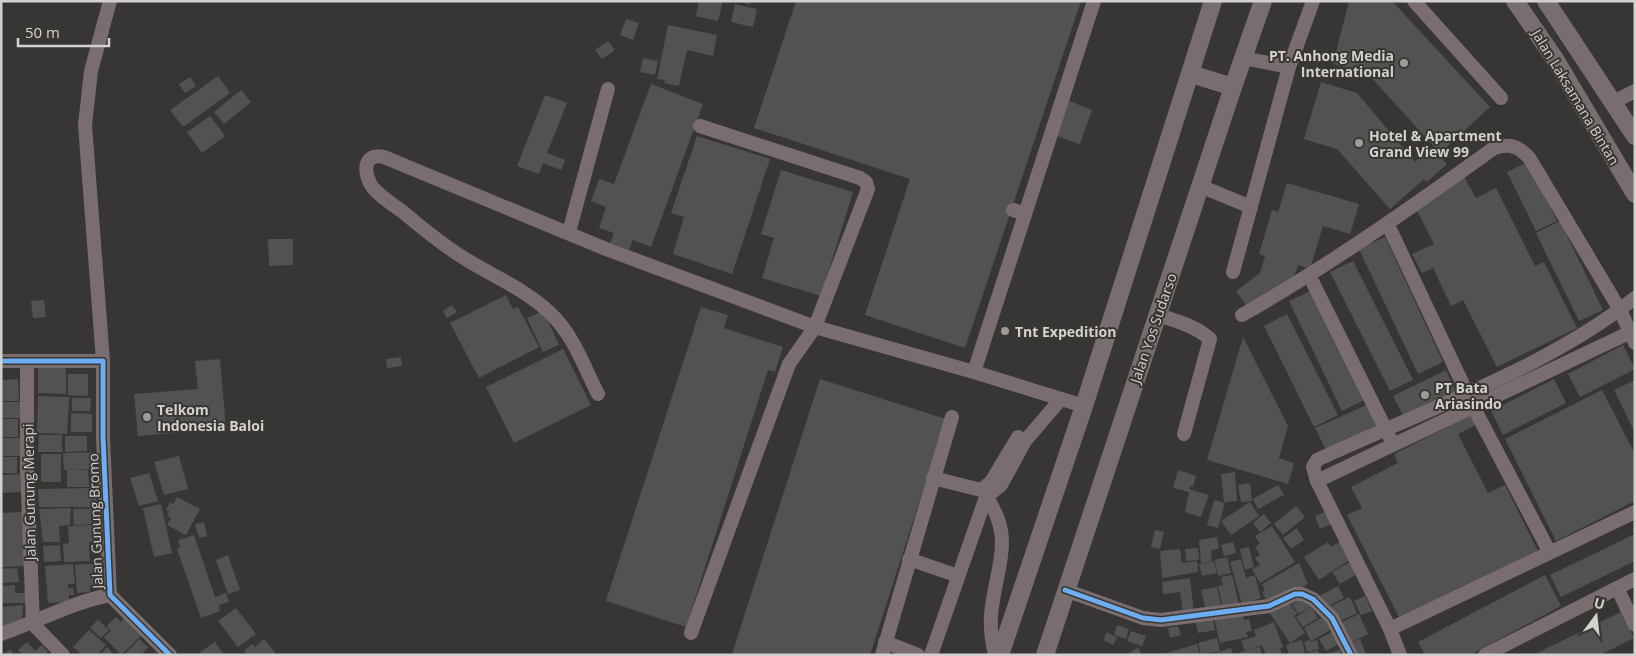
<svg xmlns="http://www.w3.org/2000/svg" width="1636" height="656" font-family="'Open Sans',sans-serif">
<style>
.building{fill:#535253}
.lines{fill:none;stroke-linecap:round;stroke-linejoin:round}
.minor{stroke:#796d70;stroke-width:14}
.major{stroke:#786d6f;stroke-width:18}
.cycleway-casing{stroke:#3a3732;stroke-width:8}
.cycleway{stroke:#6dadf4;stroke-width:5}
.poi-dot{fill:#9d9b98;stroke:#3a3732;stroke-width:2}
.labels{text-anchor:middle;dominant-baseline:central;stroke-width:4;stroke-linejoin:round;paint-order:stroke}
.poi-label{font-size:14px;font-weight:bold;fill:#d3d1ce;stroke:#3a3732;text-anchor:start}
.street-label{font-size:14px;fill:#d3d1ce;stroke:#3a3732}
</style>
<rect width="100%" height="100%" fill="#383634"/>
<!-- building -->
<g class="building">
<path d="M699 1H723L718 21 696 16Z"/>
<path d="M739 1H751L750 5Z"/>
<path d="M796 1H1081L965 348 865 315 910 179 754 128Z"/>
<path d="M1349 1H1392L1490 107 1440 153 1367 73 1333 64Z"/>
<path d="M735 4 757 9 753 27 731 22Z"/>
<path d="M626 19 639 23 633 40 620 35Z"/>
<path d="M668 25 717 35 713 56 687 50 679 86 664 83 665 80 657 79Z"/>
<path d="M608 41 615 50 602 59 595 50Z"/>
<path d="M643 58 658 61 655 75 640 72Z"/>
<path d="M218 76 230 93 183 127 170 110Z"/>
<path d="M190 77 196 86 185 93 179 84Z"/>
<path d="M1321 82 1357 93 1415 162 1432 148 1447 164 1427 182 1424 179 1390 209 1337 149 1304 139Z"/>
<path d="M651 84 703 104 651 247 633 240 629 250 610 243 614 233 599 228 606 207 591 201 599 179 614 184Z"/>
<path d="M241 90 251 102 224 124 214 112Z"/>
<path d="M545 95 567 103 547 153 565 160 561 170 543 163 539 174 517 166Z"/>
<path d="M1067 100 1092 110 1080 144 1054 135Z"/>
<path d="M210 116 225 136 202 153 187 132Z"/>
<path d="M697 136 770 159 732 274 673 254 684 217 671 213Z"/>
<path d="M1528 162 1557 221 1536 231 1507 172Z"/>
<path d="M781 170 853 192 821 296 762 278 774 238 761 234Z"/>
<path d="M1463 175 1476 198 1496 188 1535 266 1544 262 1577 328 1497 367 1463 300 1451 306 1433 268 1422 273 1412 254 1434 244 1415 207Z"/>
<path d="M1287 183 1359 204 1350 234 1323 226 1310 269 1298 265 1292 284 1249 309 1236 291 1260 273 1265 256 1259 254 1272 210 1278 212Z"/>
<path d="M1560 221 1603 310 1579 321 1536 233Z"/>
<path d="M1385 237 1443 362 1418 374 1359 249Z"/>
<path d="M268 239H293V265L269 266Z"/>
<path d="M1353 261 1413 380 1390 391 1330 272Z"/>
<path d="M1313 290 1366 399 1342 411 1289 301Z"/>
<path d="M506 295 513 309 518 307 539 347 479 378 450 323Z"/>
<path d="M44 300 46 317 33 318 31 301Z"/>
<path d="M452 305 457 312 447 318 443 311Z"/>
<path d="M701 307 728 315 724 328 783 347 775 372 768 370 686 627 606 601Z"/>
<path d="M543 311 559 345 543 352 527 318Z"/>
<path d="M1287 314 1338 415 1314 427 1264 326Z"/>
<path d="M1243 337 1288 426 1279 458 1294 463 1288 484 1207 460Z"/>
<path d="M1623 345 1635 369 1580 397 1568 374Z"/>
<path d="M563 349 591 405 514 443 486 387Z"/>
<path d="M401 357 402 366 387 368 386 359Z"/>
<path d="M220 359 226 429 138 436 134 394 198 389 195 361Z"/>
<path d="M38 364 66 365V394L38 393Z"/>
<path d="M1446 370 1457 394 1405 419 1393 396Z"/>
<path d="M68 374H88V396L68 395Z"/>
<path d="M18 379 19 401H1V380Z"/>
<path d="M820 379 946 419 870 655H734L732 654Z"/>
<path d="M1554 379 1566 403 1503 435 1491 411Z"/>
<path d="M1635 380V433L1614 390Z"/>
<path d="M1602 390 1635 454V501L1556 541 1505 439Z"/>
<path d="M38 396 69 397 67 434 37 433Z"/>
<path d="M72 398H91L90 411H72Z"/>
<rect x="1" y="402" width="19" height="16"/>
<path d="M1371 403 1382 427 1327 452 1315 428Z"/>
<path d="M71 413 92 414V432H71Z"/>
<path d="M1473 414 1478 424 1458 434 1488 493 1505 485 1538 551 1400 619 1347 515 1362 508 1351 487 1398 463 1394 454Z"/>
<rect x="1" y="419" width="17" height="18"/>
<path d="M39 435H62V452H38Z"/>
<path d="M65 436H87V451L65 452Z"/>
<rect x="1" y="438" width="22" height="18"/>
<path d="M101 452V469L64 470 63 453Z"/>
<rect x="41" y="454" width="20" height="28"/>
<path d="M179 456 188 489 164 495 154 462Z"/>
<rect x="1" y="457" width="16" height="16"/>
<path d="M67 470H88L89 487H67Z"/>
<path d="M1178 470 1196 476 1193 487 1190 486 1189 489 1209 495 1201 517 1185 512 1189 492 1173 488Z"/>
<path d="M1235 472 1237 501 1224 502 1221 474Z"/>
<path d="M149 473 158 501 139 506 130 478Z"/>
<path d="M20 474 21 492 1 493V475Z"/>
<path d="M1250 483 1252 501 1241 502 1238 485Z"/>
<path d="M1278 485 1284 495 1258 509 1253 499Z"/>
<path d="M96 488 97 507H39L38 489Z"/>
<path d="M177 497 200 509 186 535 167 525 171 518 167 516 169 511 166 510 170 502 173 504Z"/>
<path d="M1214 500 1225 503 1218 528 1207 525Z"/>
<path d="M1250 502 1259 516 1231 535 1221 521Z"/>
<path d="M161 504 172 553 154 557 143 508Z"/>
<path d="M1296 506 1305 517 1283 535 1274 524Z"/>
<path d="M71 508 70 525 59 526 60 542H43L39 509Z"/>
<path d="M101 508 99 524 74 525 73 509Z"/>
<path d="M1327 511 1332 524 1320 529 1315 516Z"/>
<path d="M22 512 25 566 1 567V513Z"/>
<path d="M1264 514 1271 523 1260 532 1253 523Z"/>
<path d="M204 522 207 536 199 538 195 524Z"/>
<path d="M93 525 94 542H89L90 561 64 562 63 544 69 543 68 526Z"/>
<path d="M1272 526 1295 562 1260 583 1252 569 1260 565 1255 558 1260 555 1255 547 1260 544 1255 536Z"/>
<path d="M1297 528 1304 540 1291 549 1283 538Z"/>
<path d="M1155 530 1164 532 1160 549 1151 547Z"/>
<path d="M1635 534V561L1561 597 1550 575Z"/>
<path d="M194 535 215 597 226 593 229 602 219 605 220 611 201 618 177 549 180 548 178 540Z"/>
<path d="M1217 537 1219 549 1211 550 1212 561 1201 563 1199 540Z"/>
<path d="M1343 540 1354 557 1319 580 1304 557 1328 542 1331 547Z"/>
<path d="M1233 542 1236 553 1224 556 1221 545Z"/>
<path d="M60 545 61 561 44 562 43 546Z"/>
<path d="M1249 547 1254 567 1245 570 1240 549Z"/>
<path d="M1198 548 1199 560 1186 561 1185 549Z"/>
<path d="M1180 549 1182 563 1197 561 1198 572 1162 578 1160 551Z"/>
<path d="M228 555 240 590 228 594 216 560Z"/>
<path d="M1227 557 1231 573 1218 576 1215 560Z"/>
<path d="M1241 559 1246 578 1255 575 1261 598 1242 604 1230 562Z"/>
<path d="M1214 561 1217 573 1202 576 1199 564Z"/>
<path d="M1352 561 1359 573 1340 584 1332 572Z"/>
<path d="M102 563 104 585 90 586V592L77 593 75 565Z"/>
<path d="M1299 563 1308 584 1269 605 1262 592 1265 590 1262 584Z"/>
<path d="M73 564 75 584H68V588H73L74 595H69V602L48 603 45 566Z"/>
<path d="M17 568 19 582 1 583V569Z"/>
<path d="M1232 575 1239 604 1223 608 1218 586 1223 585 1221 577Z"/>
<path d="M1545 575 1561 606 1470 655H1425L1418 642Z"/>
<path d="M1190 578 1194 612 1183 614 1180 592 1163 594 1162 582Z"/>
<path d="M15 585V593H28V603H1V586Z"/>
<path d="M1338 586 1344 598 1324 608 1318 597Z"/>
<path d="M1217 587 1221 606 1206 610 1201 590Z"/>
<path d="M1365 596 1372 611 1361 615 1354 601Z"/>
<path d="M1305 597 1311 607 1298 614 1292 604Z"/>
<path d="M1350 597 1357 613 1340 621 1329 607Z"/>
<path d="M1287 599 1297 614 1294 616 1305 633 1290 643 1269 612Z"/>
<path d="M23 605 22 623 1 628V607Z"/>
<path d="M1311 607 1318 618 1303 627 1296 617Z"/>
<path d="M236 608 256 634 238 647 218 621Z"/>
<path d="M1242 611 1244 620 1249 619 1252 631 1246 632 1248 637 1220 643 1214 618Z"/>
<path d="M1621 612 1634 638 1600 655H1533Z"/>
<path d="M1359 614 1368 634 1349 643 1340 623Z"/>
<path d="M1212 616 1215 630 1198 633 1195 620Z"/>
<path d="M1324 616 1332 629 1311 641 1304 628Z"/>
<path d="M116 617 121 622 126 617 142 635 121 655 104 637 111 631 107 626Z"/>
<path d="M98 620 109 630 101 638 90 628Z"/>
<path d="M1274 622 1283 647 1280 648 1282 655H1266L1262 645 1245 651 1241 641 1256 636 1254 630Z"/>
<path d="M1117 625 1129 629 1126 639 1114 635Z"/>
<path d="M1178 626 1181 635 1170 638 1168 628Z"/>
<path d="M1337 629 1344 641 1326 651 1319 639Z"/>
<path d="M89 630 106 645 97 655H82L73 647Z"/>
<path d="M1131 631 1146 636 1142 646 1127 641Z"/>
<path d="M1107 632 1117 638 1113 645 1103 640Z"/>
<path d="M1217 638 1220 651 1201 655 1198 643Z"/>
<path d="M139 639 148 647 141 655H124Z"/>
<path d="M264 639 277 655H247L244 651 252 644 255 647Z"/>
<path d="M1360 639 1366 654 1354 655 1349 643Z"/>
<path d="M1302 640 1305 653 1289 655 1286 645Z"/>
<path d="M1310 640 1311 642 1317 640 1319 649 1307 652 1304 642Z"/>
<path d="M27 642 35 651 42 645 48 652 45 655H23L18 650Z"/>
<path d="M215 642 224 655H201L200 652Z"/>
<path d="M1197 644 1200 655H1163V654Z"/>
<path d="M107 647 114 655H100Z"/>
<path d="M1260 647 1262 655H1234V654Z"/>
<path d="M1138 648 1142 655H1125Z"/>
<path d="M1231 648 1233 655H1213L1212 654Z"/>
<path d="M10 649 15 655H3Z"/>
<path d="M1318 650 1319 655H1305V654Z"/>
<path d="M1340 650 1341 655H1324V654Z"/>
</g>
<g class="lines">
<!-- minor -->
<g class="minor">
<path d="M110 1 91 71 85 125 103 361V437L110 595 170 655"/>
<path d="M1414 1 1501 98"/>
<path d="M1243 58 1289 67"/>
<path d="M1612 103 1635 91"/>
<path d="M1200 186 1251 207"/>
<path d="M1013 210 1025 214"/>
<path d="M1388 225 1474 408 1549 551"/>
<path d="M569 232 608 89"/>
<path d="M1233 272 1289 67 1313 1"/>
<path d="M1309 275 1390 438"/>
<path d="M1158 315C1176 321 1196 326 1210 339L1184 434"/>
<path d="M1242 315C1330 265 1412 207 1494 148 1510 143 1519 146 1530 159L1620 310 1635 343"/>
<path d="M1 361H103"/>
<path d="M27 361V468L33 624 63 655"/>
<path d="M974 372 1094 1"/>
<path d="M598 394C584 367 573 334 550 313 526 290 495 277 467 260 444 246 423 229 403 212 393 205 381 197 373 188 364 176 361 152 384 157L606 249 815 327 974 372 1084 406"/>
<path d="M933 478 981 490 991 482 1018 437"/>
<path d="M1317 481 1635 330"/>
<path d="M986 497C1017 539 994 571 991 616 990 630 992 642 995 655"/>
<path d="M909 559 958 576"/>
<path d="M1617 588 1635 625"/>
<path d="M1065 590 1143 618 1161 620 1269 606 1295 594H1302L1313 599 1332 618 1351 655"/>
<path d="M1390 629 1635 512"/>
<path d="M691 633 789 364 815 327 868 189 866 182 860 178 700 126"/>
<path d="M1 634C37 622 72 602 110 595"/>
<path d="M885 642 918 655"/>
<path d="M882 655 952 417"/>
<path d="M931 655 986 497 1001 485 1025 441 1061 399"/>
<path d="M1400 655 1390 629 1317 481 1313 467 1317 460C1422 411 1543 370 1635 298"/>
<path d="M1485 655 1635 579"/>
</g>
<!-- major -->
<g class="major">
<path d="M1515 1 1555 59 1635 194"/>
<path d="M1546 1 1635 136"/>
<path d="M1191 74 1233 87"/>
<path d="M1000 655 1084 406 1213 1"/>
<path d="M1045 655 1233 87 1263 1"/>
</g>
<!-- cycleway casing -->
<g class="cycleway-casing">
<g id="cycleway">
<path d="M1 361H103V437L110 595 170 655"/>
<path d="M1065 590 1143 618 1161 620 1269 606 1295 594H1302L1313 599 1332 618 1351 655"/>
</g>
</g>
<!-- cycleway -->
<use href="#cycleway" class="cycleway"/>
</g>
<!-- markers -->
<g class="poi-dot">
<circle cx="1404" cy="63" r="5"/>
<circle cx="1359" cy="143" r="5"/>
<circle cx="1005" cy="331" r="5"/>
<circle cx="1425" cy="395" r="5"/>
<circle cx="147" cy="417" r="5"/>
</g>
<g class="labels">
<!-- poi labels -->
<g class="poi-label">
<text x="1394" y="55" text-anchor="end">PT. Anhong Media<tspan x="1394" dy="16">International</tspan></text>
<text x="1369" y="135">Hotel &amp; Apartment<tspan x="1369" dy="16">Grand View 99</tspan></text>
<text x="1015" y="331">Tnt Expedition</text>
<text x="1435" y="387">PT Bata<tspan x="1435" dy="16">Ariasindo</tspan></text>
<text x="157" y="409">Telkom<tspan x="157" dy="16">Indonesia Baloi</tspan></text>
</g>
<!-- street labels -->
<g class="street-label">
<text transform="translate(1576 97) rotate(59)">Jalan Laksamana Bintan</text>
<text transform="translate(1153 328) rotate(-71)">Jalan Yos Sudarso</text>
<text transform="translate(29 492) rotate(-91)">Jalan Gunung Merapi</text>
<text transform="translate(95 521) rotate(-92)">Jalan Gunung Bromo</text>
</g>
</g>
<!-- border -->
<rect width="1636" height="656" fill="none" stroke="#d3d1ce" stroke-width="5"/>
<!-- north arrow -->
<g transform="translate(1596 616) rotate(15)" stroke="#3a3732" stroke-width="4" paint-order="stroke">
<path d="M0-4L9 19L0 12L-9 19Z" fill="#d3d1ce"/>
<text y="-8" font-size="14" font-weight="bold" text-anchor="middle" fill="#d3d1ce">U</text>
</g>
<!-- scale -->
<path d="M18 38v8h91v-8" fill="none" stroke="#d3d1ce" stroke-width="2.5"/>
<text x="25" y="38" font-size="15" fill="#d3d1ce" stroke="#3a3732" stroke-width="4" paint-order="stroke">50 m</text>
</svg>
